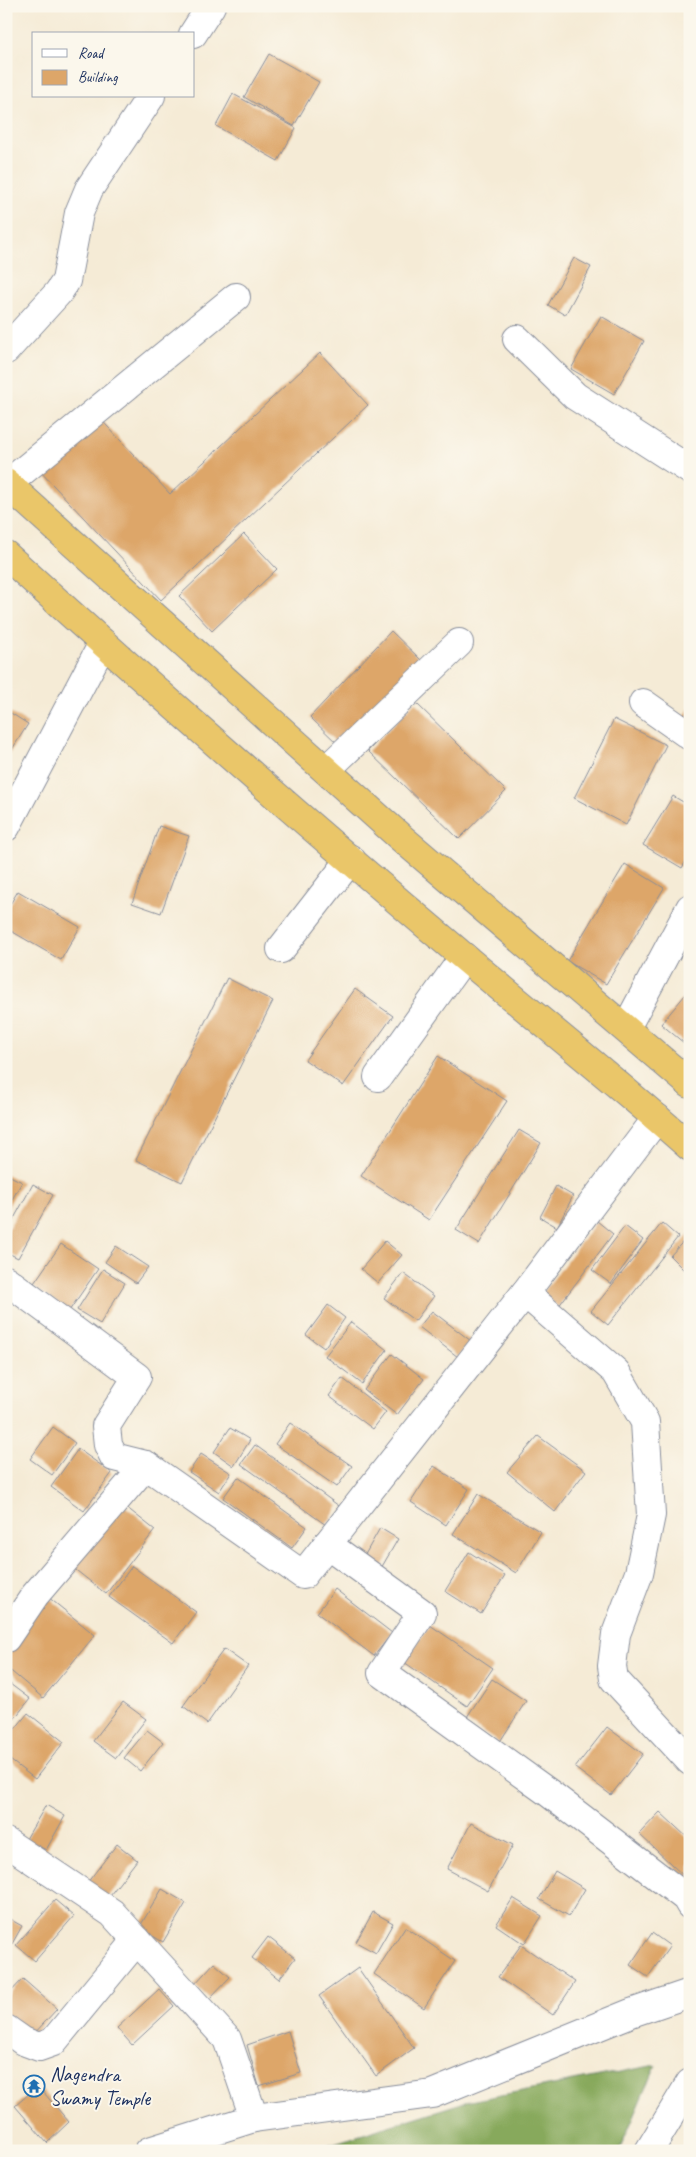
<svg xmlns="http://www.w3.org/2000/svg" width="696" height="2157" font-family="Caveat,sans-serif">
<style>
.forest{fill:#87a95c;stroke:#516c5d}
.building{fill:#dda669}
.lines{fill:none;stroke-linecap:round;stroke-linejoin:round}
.minor-casing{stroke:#888d9a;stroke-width:30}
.trunk-casing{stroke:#888d9a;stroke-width:30}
.minor{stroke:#fff;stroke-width:28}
.trunk{stroke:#eac669;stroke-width:28}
.labels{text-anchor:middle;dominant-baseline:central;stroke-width:4;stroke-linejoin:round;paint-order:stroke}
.poi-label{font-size:21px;fill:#1b2f5e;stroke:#fbf7ec;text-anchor:start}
</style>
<rect width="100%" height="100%" fill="#fbf7ec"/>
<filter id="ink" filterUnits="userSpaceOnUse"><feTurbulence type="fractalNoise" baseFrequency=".02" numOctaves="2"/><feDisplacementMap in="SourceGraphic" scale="10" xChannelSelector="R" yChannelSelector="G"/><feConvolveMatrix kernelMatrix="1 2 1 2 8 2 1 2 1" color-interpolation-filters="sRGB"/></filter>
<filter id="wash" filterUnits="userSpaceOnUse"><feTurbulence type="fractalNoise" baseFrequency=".0096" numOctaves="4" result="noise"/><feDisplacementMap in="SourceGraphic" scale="20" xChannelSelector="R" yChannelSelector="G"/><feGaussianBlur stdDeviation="1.12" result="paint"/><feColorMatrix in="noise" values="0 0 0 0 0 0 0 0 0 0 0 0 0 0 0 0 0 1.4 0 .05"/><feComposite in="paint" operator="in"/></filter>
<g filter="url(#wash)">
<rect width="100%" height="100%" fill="#f5ebd6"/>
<!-- forest -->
<path class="forest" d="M656 2065 619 2151H309L465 2102Z"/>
<g id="blocks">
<!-- building -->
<g class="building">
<path d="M269 54 319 82 294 126 244 97Z"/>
<path d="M233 94 296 128 278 161 216 126Z"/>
<path d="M574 258 591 267 565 315 548 305Z"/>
<path d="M601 316 644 341 614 394 571 369Z"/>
<path d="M320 353 368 405 161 600 38 469 96 414 170 494Z"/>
<path d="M244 534 277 569 212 631 179 596Z"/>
<path d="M391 631 421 660 340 746 310 717Z"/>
<path d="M415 702 506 791 459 839 368 751Z"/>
<path d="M690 707V728L681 723Z"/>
<path d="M6 710 28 724 6 759Z"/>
<path d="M614 719 666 745 626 825 574 798Z"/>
<path d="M673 796 690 806V854L682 868 643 845Z"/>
<path d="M159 826 189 836 161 913 132 903Z"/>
<path d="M625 864 664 888 606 984 567 961Z"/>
<path d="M18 891 80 927 61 960 6 928V911Z"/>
<path d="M227 978 273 1001 182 1182 136 1160Z"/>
<path d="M355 989 393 1016 343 1086 305 1060Z"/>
<path d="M690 989V1048L661 1024Z"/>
<path d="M438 1056 507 1101 429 1220 361 1176Z"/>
<path d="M519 1130 541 1143 479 1244 456 1230Z"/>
<path d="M6 1174 22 1182 6 1210Z"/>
<path d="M33 1184 53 1195 18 1258 6 1252V1233Z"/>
<path d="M556 1186 573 1196 557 1227 540 1217Z"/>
<path d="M597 1221 613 1234 558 1307 542 1294Z"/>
<path d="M662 1223 678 1237 608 1325 591 1311Z"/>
<path d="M625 1226 643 1240 611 1284 592 1270Z"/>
<path d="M690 1234V1270L687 1273 670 1256Z"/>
<path d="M385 1241 402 1255 378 1283 361 1269Z"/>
<path d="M61 1244 98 1269 69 1311 32 1286Z"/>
<path d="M116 1246 148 1267 136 1283 105 1262Z"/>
<path d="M103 1269 125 1283 100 1324 77 1310Z"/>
<path d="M403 1273 434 1296 415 1321 384 1298Z"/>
<path d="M328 1305 345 1318 324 1348 306 1335Z"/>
<path d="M432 1311 471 1341 458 1357 419 1327Z"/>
<path d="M351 1322 387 1350 362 1384 325 1356Z"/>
<path d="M392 1354 424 1379 397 1415 364 1390Z"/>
<path d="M342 1378 386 1412 373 1429 329 1396Z"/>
<path d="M290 1423 352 1466 337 1487 275 1444Z"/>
<path d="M53 1427 75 1443 52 1475 30 1459Z"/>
<path d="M230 1428 250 1440 234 1466 214 1452Z"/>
<path d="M538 1436 586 1471 555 1512 507 1472Z"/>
<path d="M255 1445 339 1506 326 1525 241 1464Z"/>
<path d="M78 1449 112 1473 84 1511 51 1487Z"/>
<path d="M201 1454 231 1473 219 1492 189 1472Z"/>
<path d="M434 1466 469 1489 446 1525 411 1502Z"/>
<path d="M238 1477 307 1527 292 1548 223 1498Z"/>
<path d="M478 1494 541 1532 516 1573 453 1534Z"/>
<path d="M121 1503 155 1530 106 1594 72 1567Z"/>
<path d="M380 1528 398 1539 380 1570 362 1560Z"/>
<path d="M469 1552 505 1575 481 1614 445 1591Z"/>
<path d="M132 1566 196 1612 173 1643 109 1597Z"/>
<path d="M335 1589 392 1633 374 1656 317 1613Z"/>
<path d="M48 1597 95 1635 43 1698 6 1667V1647Z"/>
<path d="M430 1625 493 1668 467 1706 404 1662Z"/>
<path d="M224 1649 248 1666 207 1724 183 1706Z"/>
<path d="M492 1679 526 1701 499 1743 465 1720Z"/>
<path d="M6 1681 30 1699 6 1729Z"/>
<path d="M123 1702 146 1719 116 1758 93 1741Z"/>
<path d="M28 1713 64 1742 35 1779 6 1757V1740Z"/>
<path d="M607 1727 643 1754 611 1795 575 1768Z"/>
<path d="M147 1730 163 1742 140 1771 124 1758Z"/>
<path d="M46 1805 65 1816 46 1850 26 1839Z"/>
<path d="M660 1812 690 1840V1876L687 1879 639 1834Z"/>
<path d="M471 1823 513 1845 488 1891 447 1869Z"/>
<path d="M117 1844 137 1860 107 1899 87 1883Z"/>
<path d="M555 1871 585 1889 569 1916 539 1899Z"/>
<path d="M162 1889 186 1903 163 1942 139 1928Z"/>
<path d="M513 1898 542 1916 524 1944 496 1925Z"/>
<path d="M55 1900 74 1916 35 1961 16 1945Z"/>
<path d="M373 1912 393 1923 376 1953 356 1942Z"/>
<path d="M6 1917 22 1926 8 1951 6 1950Z"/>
<path d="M405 1927 455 1961 424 2008 374 1974Z"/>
<path d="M652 1933 670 1946 648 1977 630 1965Z"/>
<path d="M268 1937 295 1958 279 1979 252 1958Z"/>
<path d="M521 1945 575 1982 553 2015 498 1977Z"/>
<path d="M214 1963 230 1977 209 1999 194 1985Z"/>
<path d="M358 1968 414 2048 376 2076 319 1996Z"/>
<path d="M23 1979 57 2009 32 2036 6 2013V1997Z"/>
<path d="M159 1989 174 2006 132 2045 117 2028Z"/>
<path d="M288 2031 301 2073 259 2086 247 2045Z"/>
<path d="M38 2086 69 2122 47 2143 15 2106Z"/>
</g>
</g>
</g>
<g filter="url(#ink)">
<use href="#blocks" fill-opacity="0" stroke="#888d9a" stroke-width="1"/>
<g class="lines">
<!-- minor casing -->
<g class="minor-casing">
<g id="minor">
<path d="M193 34 211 6"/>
<path d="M517 339 575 396 690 470"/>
<path d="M6 350 58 293 66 281 79 213 89 189 151 96"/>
<path d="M7 484 236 297"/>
<path d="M643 703 690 736"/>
<path d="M326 770 459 643"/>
<path d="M6 827 103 643"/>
<path d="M281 949 351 859"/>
<path d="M626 1028 690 908"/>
<path d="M378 1077 464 957"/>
<path d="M6 1280 137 1377 106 1426 108 1445 114 1457 146 1465"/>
<path d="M525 1293 616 1372 645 1422 651 1515 639 1573 616 1634 612 1666 614 1679 690 1761"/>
<path d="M327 1544 422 1613 382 1673 549 1793 686 1898 690 1905"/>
<path d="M6 1638 35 1595 146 1465 303 1575 525 1293 657 1118"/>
<path d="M6 1842 112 1913 227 2039 254 2118"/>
<path d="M6 2029 23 2041 39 2047 53 2042 137 1940"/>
<path d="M149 2151 254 2118 432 2094 631 2013 690 1993"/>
<path d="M649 2151 690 2083"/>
</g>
</g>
<!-- trunk casing -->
<g class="trunk-casing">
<g id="trunk">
<path d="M6 483 399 836 690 1084"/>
<path d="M6 555C156 692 309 826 464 957 539 1020 616 1081 690 1147"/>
</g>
</g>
<!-- minor -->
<use href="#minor" class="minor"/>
<!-- trunk -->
<use href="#trunk" class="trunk"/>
</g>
</g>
<!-- icons -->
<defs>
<g id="temple-ring" transform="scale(1.125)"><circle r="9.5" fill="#fbf7ec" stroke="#1f6fb2" stroke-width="1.5"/><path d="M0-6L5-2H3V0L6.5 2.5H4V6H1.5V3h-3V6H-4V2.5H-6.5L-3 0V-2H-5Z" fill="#1f6fb2"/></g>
</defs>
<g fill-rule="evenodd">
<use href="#temple-ring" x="34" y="2086"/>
</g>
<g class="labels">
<!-- poi labels -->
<g class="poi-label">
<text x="50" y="2074">Nagendra<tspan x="50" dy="24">Swamy Temple</tspan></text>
</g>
</g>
<!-- margin -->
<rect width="696" height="2157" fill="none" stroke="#fbf7ec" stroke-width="25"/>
<!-- legend -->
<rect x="32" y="32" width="162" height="65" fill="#fbf7ec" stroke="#a1a7b3"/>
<rect x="42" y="49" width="25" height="8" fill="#ffffff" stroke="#a1a7b3"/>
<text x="78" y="58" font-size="15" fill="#1b2f5e">Road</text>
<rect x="42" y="70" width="25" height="15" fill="#dda669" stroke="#a1a7b3"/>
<text x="78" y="82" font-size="15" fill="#1b2f5e">Building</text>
</svg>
